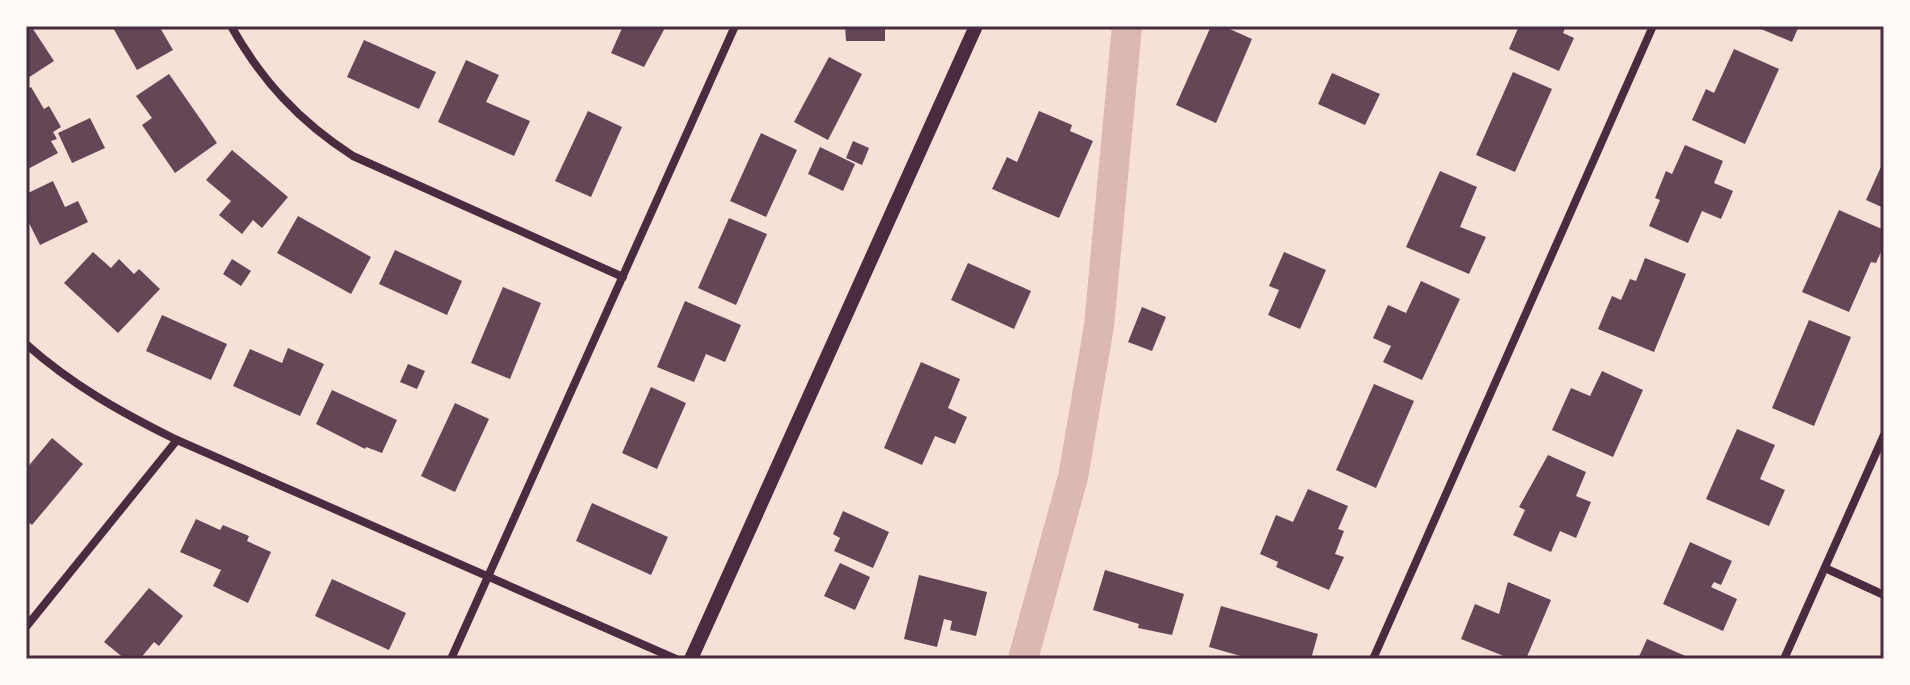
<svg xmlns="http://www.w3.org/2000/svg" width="1910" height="685" font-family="'Asap Condensed',sans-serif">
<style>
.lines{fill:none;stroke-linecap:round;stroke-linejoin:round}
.canal{stroke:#dcb8b0;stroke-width:30}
.building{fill:#644757}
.minor{stroke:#4a2c40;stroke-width:8}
.tertiary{stroke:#4a2c40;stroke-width:14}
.neatline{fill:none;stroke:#4a2c40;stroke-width:3}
</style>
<rect width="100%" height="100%" fill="#f7e1d7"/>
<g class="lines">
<!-- canal -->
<path class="canal" d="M1023 659 1073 477 1099 326 1127 26"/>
</g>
<!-- building -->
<g class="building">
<path d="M26 26H31L54 61 28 78Z"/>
<path d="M112 26H159L173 50 137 70Z"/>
<path d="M623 26H666L644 67 611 53Z"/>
<path d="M845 26H885V41H846Z"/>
<path d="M1211 26H1223L1252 39 1216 123 1176 105Z"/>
<path d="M1519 26H1566L1563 33 1574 38 1559 71 1509 49Z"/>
<path d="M1754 26H1799L1792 42Z"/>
<path d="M364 40 436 72 419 109 347 77Z"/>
<path d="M1734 49 1779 69 1745 144 1692 120 1706 89 1714 93Z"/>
<path d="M829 57 862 74 828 140 794 122Z"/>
<path d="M466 60 499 75 486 102 530 121 514 156 438 122Z"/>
<path d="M1513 72 1552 89 1515 172 1476 155Z"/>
<path d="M1332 73 1380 94 1365 125 1318 104Z"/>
<path d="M169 74 217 143 175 173 142 125 152 118 136 96Z"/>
<path d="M31 87 44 109 49 106 61 127 53 132 57 139 51 141 58 153 26 170V90Z"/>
<path d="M588 111 622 127 591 197 555 181Z"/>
<path d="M1039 111 1072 125 1070 131 1093 141 1059 218 992 189 1007 157 1017 162Z"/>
<path d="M90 118 105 148 72 163 58 133Z"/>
<path d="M761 133 797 150 766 217 730 201Z"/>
<path d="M853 141 869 148 862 165 846 158Z"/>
<path d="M1685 145 1723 161 1714 183 1733 191 1721 219 1702 211 1688 243 1649 226 1660 200 1655 198 1666 171 1672 174Z"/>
<path d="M820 147 855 164 843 191 808 174Z"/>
<path d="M232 150 288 197 262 228 253 220 242 234 219 215 231 201 206 180Z"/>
<path d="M1884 160V208L1866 200Z"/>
<path d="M1440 171 1477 187 1460 227 1486 237 1469 274 1406 247Z"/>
<path d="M53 181 65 207 78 201 88 222 40 245 26 217V194Z"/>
<path d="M1839 210 1884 230V245L1876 263 1871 262 1849 312 1802 292Z"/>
<path d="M298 216 371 257 351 294 277 253Z"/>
<path d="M729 218 767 234 736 305 698 288Z"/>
<path d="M395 250 462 281 447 315 379 284Z"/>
<path d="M93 252 111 268 119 259 134 274 139 269 160 289 118 333 64 283Z"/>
<path d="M1284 252 1326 270 1300 329 1268 315 1279 290 1269 286Z"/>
<path d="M1645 258 1686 274 1654 352 1598 329 1612 296 1621 300 1630 279 1636 281Z"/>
<path d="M232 259 251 271 241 286 223 274Z"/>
<path d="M968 263 1031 291 1014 329 951 300Z"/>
<path d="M1421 281 1460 299 1422 380 1383 362 1391 346 1373 338 1388 305 1406 313Z"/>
<path d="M503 287 541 303 510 379 471 363Z"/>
<path d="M685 301 741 325 725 362 706 354 694 382 657 367Z"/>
<path d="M1142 307 1166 317 1152 351 1128 342Z"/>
<path d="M162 315 227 344 211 380 146 351Z"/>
<path d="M1809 320 1851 337 1814 426 1772 408Z"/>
<path d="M288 348 324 364 300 416 233 386 250 349 282 363Z"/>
<path d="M921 362 960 379 948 408 967 417 955 444 935 436 922 465 884 448Z"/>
<path d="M408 364 425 371 417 389 400 382Z"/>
<path d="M1602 371 1643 390 1613 457 1552 430 1571 388 1590 396Z"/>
<path d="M1374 384 1414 401 1376 488 1336 470Z"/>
<path d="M651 387 686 403 657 469 622 453Z"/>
<path d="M332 390 397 420 382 453 366 447 365 449 316 424Z"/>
<path d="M455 403 489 419 455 492 421 476Z"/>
<path d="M1737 429 1775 445 1760 479 1785 490 1769 526 1706 499Z"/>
<path d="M52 438 83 464 32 525 26 520V469Z"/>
<path d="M1548 455 1586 472 1576 496 1591 502 1576 538 1560 531 1551 552 1513 535 1525 510 1519 507Z"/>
<path d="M1308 489 1348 506 1338 529 1344 531 1335 554 1344 557 1329 590 1276 567 1278 562 1260 554 1276 515 1293 522Z"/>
<path d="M592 503 668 537 651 575 576 541Z"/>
<path d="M843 511 889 532 873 568 834 551 840 538 833 534Z"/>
<path d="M196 519 220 530 223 525 249 536 247 541 271 552 248 603 213 586 221 570 180 552Z"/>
<path d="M1690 542 1732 561 1721 585 1714 582 1711 587 1737 599 1723 631 1663 604Z"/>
<path d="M840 563 870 577 855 610 824 596Z"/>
<path d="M1105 570 1184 594 1172 635 1138 628 1139 624 1093 610Z"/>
<path d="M919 575 987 592 976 636 950 630 952 621 944 619 937 647 904 639Z"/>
<path d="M332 579 406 613 389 650 315 616Z"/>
<path d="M1508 582 1551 600 1526 659H1511L1461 639 1475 604 1499 614Z"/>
<path d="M149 588 183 616 159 646 154 642 140 659H125L104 642Z"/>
<path d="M1221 606 1318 634 1311 659H1251L1209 647Z"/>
<path d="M1647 639 1692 659H1638Z"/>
</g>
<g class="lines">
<!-- minor -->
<g class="minor">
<path d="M231 26C262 81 299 121 353 156L623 277"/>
<path d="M26 344C72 385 122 413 177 440L676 659"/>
<path d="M1825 568 1884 595"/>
<path d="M26 627 177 440"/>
<path d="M451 659 735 26"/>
<path d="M1373 659 1653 26"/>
<path d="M1784 659 1884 435"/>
</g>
<!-- tertiary -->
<path class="tertiary" d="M691 659 976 26"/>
</g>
<!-- border -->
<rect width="1910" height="685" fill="none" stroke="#fffaf5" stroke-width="56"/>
<rect x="28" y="28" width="1854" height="629" class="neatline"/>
</svg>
